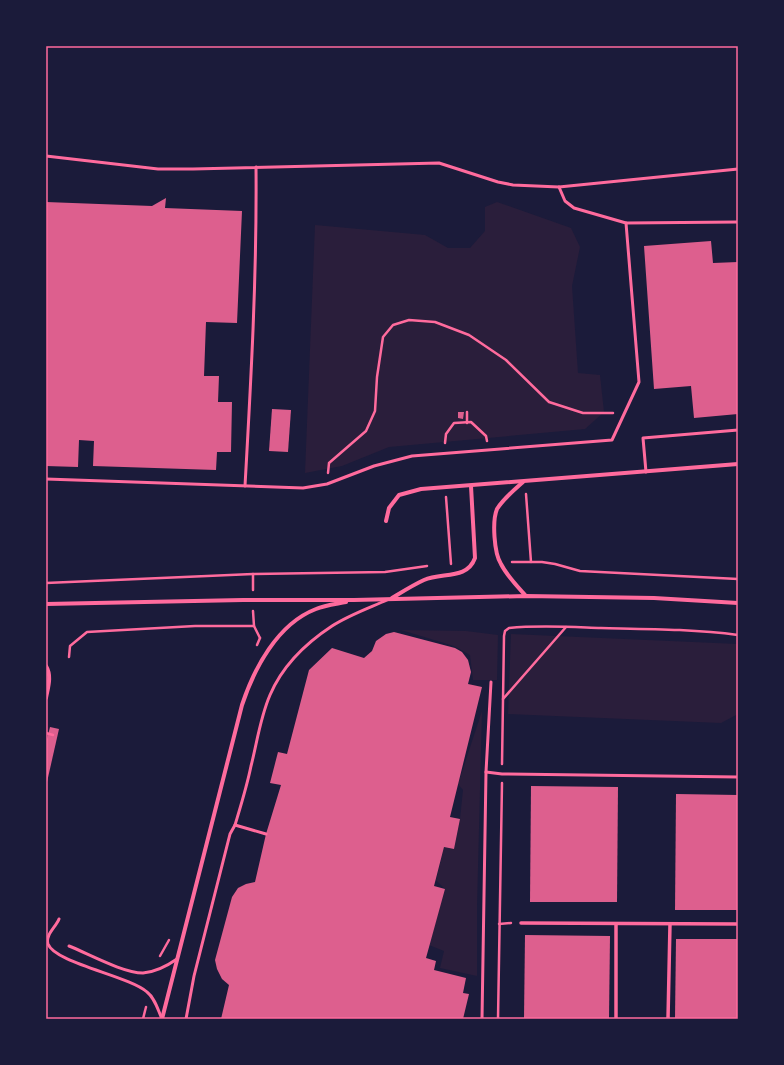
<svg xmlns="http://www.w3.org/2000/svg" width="784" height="1065" font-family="Figtree,sans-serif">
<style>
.green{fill:#2a1e3b}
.building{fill:#dd5f8e}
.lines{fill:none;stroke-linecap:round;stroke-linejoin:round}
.path{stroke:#ff6b9d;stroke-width:2.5}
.service{stroke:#ff6b9d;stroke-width:3}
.pedestrian{stroke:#ff6b9d;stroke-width:3.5}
.minor{stroke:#ff6b9d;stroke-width:4}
.neatline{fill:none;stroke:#ff6b9d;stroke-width:1.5}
</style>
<rect width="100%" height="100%" fill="#1b1b3a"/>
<!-- green -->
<g class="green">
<path d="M497 202 571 228 580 247 572 286 578 373 600 375 604 412 585 429 389 447 342 466 305 473 315 225 425 235 448 248H470L485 231V207Z"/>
<path d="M401 630 466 631 498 635 497 680H473L470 655 454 646Z"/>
<path d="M511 634 738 644V714L721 723 508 714Z"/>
<path d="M482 711 477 907V976L440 968 444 951 429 945 445 889 436 880 444 847 454 849 460 819 463 790 458 784Z"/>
</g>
<!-- building -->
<g class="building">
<path d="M166 198 165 208 242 211 237 323 206 322 204 376H219L218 402H232L231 452H217L216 470 93 466 94 441 79 440 78 467 46 466V202L152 206Z"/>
<path d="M711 241 713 263 738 262V414L694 418 691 386 654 389 644 246Z"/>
<path d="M272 409 291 410 288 452 269 451Z"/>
<path d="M458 412H464L463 419 458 418Z"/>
<path d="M394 632 455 648 462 652 468 660 471 672 468 684 482 687 450 817 460 819 454 849 444 847 434 886 445 889 426 958 436 961 434 970 466 978 463 993 469 994 463 1019H221L229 985 222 979 217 969 215 960 232 897 238 888 246 884 255 882 266 834 281 785 270 783 278 752 287 754 309 670 332 648 364 658 372 651 376 641 386 634Z"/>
<path d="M50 727 59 729 47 782 46 743Z"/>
<path d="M531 786 618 787 617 902H530Z"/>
<path d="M676 794 738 795V910H675Z"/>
<path d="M525 935 610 936 609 1019H524Z"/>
<path d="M676 939H738V1019H675Z"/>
</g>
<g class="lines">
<!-- path -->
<g class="path">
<path d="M467 412V423"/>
<path d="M445 443 446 434 454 423 471 422 486 436 487 441"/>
<path d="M328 473 329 463 366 431 375 411 377 377 383 337 393 325 409 320 435 322 469 335 506 360 549 402 583 413H613"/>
<path d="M526 494 531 562"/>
<path d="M446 497 451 564"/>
<path d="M512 562H542L555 564 580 571 738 579"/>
<path d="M253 574V590"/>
<path d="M46 583 253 574 385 572 427 566"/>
<path d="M253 611 254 626 260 638"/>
<path d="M257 645 260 638"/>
<path d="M69 657 70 646 87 632 195 626H254"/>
<path d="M503 699 566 627"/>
<path d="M46 733 53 735"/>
<path d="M502 764 504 636 505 631 509 628C540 625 571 627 601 628 647 629 693 629 738 635"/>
<path d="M499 924 511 923"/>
<path d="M160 956 169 940"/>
<path d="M143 1019 146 1007"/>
<path d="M498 1019 502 783"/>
</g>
<!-- service -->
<g class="service">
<path d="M46 156 158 169H193L439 163 498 182 513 185 559 187 738 169"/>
<path d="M626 223 738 222"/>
<path d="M646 472 643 438 738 430"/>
<path d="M46 479 303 488 327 484 374 466 412 456 612 440 639 382 626 223 574 208 565 201 559 187"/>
<path d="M245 486C251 380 257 274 256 167"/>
<path d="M486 772 502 774 738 777"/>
<path d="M266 834 235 825C241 805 247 786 251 766 257 743 260 718 270 695 282 667 306 643 332 626 349 615 369 608 387 600"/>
<path d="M59 919C56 927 45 935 48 944 55 963 129 976 147 992 155 998 158 1010 162 1019"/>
<path d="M69 946C89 954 123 973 143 973 156 972 167 966 177 959"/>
<path d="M186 1019 194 976 230 834 235 825"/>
<path d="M482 1019 486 772 491 682"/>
</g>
<!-- pedestrian -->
<g class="pedestrian">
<path d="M521 923 738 924"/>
<path d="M616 1019V924"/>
<path d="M668 1019 670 924"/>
</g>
<!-- minor -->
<g class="minor">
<path d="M523 482C514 490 503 499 497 509 492 521 494 553 501 564 507 576 517 586 526 596"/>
<path d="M386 521 389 508 399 495 421 489 738 464"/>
<path d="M392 598C402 592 413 585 424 580 442 572 467 580 475 558L471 486"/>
<path d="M46 604 243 600H354L526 596 654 598 738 603"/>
<path d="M46 666C52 676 48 687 46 698"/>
<path d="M162 1019 242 705C254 669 277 624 316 609 325 605 336 604 346 602"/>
</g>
</g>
<!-- border -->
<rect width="784" height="1065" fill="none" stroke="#1b1b3a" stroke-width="94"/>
<rect x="47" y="47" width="690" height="971" class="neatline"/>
</svg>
